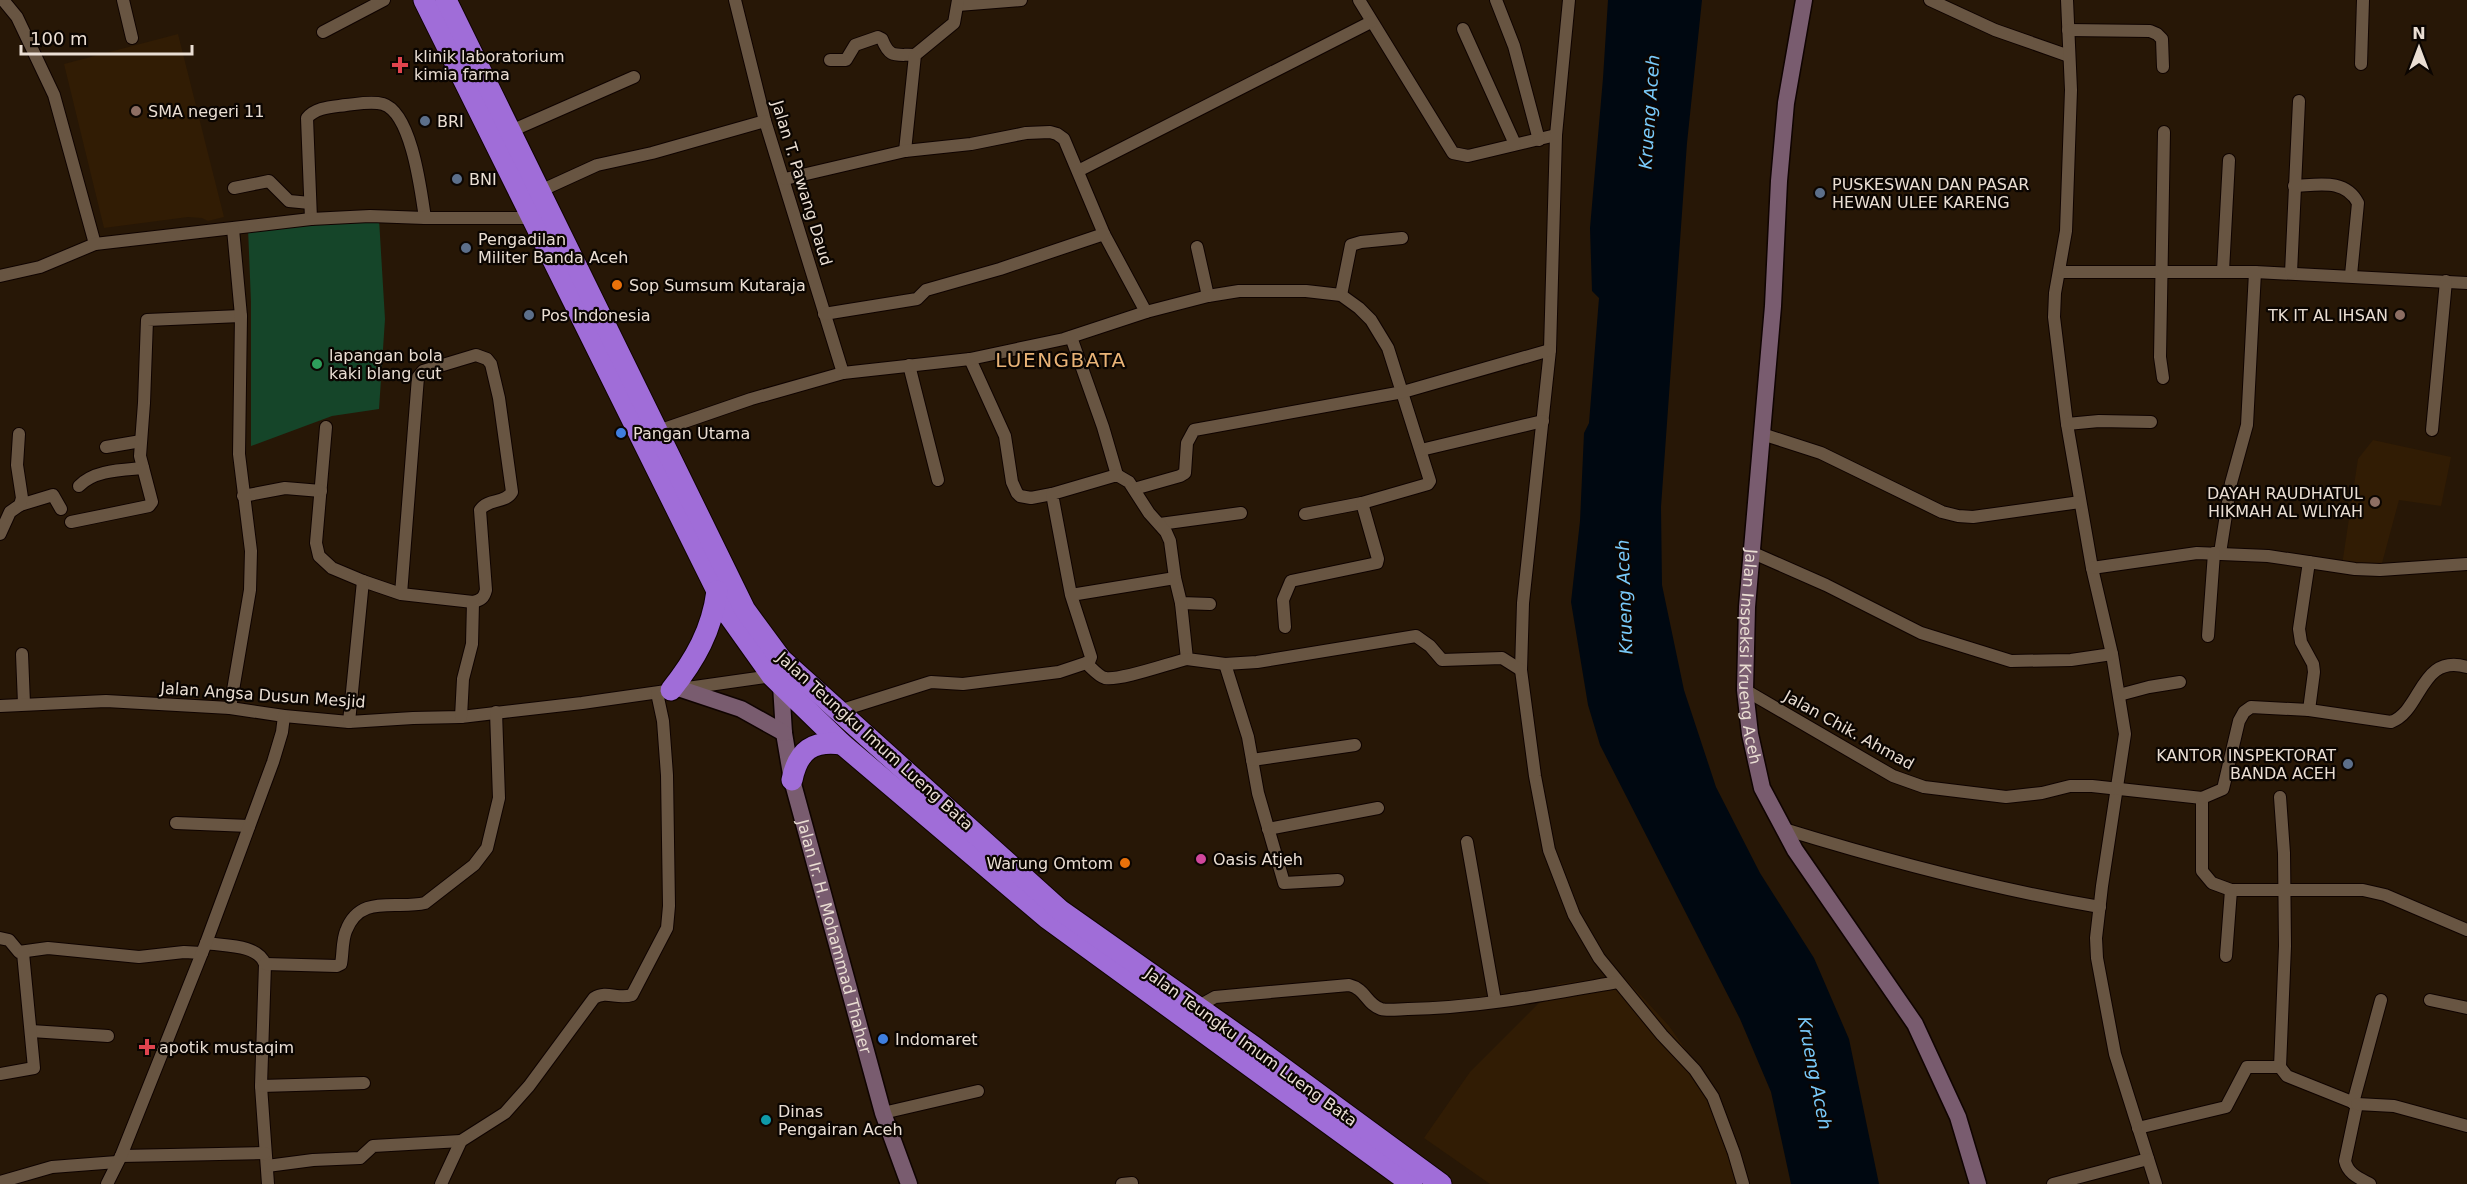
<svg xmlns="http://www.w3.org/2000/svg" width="2467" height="1184" font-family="'DejaVu Sans',sans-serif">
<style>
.built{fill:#311c04}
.green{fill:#154529}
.water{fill:#000811}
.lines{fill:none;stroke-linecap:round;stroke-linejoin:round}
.street-casing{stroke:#0f0300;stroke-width:14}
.secondary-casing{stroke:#0f0300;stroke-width:19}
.highway-casing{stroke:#0f0300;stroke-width:23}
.street{stroke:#685542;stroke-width:12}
.secondary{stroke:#795c6f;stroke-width:16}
.highway{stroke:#a06dd8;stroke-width:21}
.health-dot{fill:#e0444e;stroke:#0b0501;stroke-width:2}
.education-dot{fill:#8d6e63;stroke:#0b0501;stroke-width:2}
.service-dot{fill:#5c6f8a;stroke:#0b0501;stroke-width:2}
.food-dot{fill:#e8710a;stroke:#0b0501;stroke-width:2}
.leisure-dot{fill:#2e9e5b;stroke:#0b0501;stroke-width:2}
.shop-dot{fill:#3f7fe0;stroke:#0b0501;stroke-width:2}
.hotel-dot{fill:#d1479c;stroke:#0b0501;stroke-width:2}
.culture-dot{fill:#0f9aa8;stroke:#0b0501;stroke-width:2}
.labels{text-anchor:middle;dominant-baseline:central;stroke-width:4.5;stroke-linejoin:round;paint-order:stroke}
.poi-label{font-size:16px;fill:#eaded3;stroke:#0b0501;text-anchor:start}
.street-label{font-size:16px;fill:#eaded3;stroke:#0b0501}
.water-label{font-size:18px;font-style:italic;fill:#79cafa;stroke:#0b0501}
.quarter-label{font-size:20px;letter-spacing:1.5px;fill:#e9b376;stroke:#0b0501}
</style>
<rect width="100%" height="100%" fill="#271706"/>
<!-- built -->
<g class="built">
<path d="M178 34 224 217 208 221 202 218 188 217 104 228 64 64Z"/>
<path d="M2373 440 2451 457 2441 506 2399 500 2381 567 2342 565 2358 459Z"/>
<path d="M1622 975 1669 1026 1717 1094 1750 1184H1490L1424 1138 1470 1072 1558 984Z"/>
</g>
<!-- green -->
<path class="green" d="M379 219 385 319 379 409 332 416 251 446V302L248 228Z"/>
<!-- water -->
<path class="water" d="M1608 0H1702L1687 143 1661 507 1662 585 1684 690 1716 787 1760 873 1814 958 1849 1039 1879 1184H1791L1771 1092 1740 1019 1600 745 1588 705 1571 602 1580 521 1584 433 1589 423 1599 298 1592 291 1590 228 1603 78Z"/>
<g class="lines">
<!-- street casing -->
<g class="street-casing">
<g id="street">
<path d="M3 0 17 17 54 95 95 244"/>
<path d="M123 0 132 38"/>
<path d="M735 0 765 121 843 373"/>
<path d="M1359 0 1453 153 1468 156 1556 135"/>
<path d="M1496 0 1514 46 1539 140"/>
<path d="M1569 0 1556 135 1550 350 1523 603 1521 670 1535 776 1549 850 1574 915 1599 958 1662 1035 1695 1070 1713 1097 1734 1153 1743 1184"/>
<path d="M1930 0 1995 30 2069 56"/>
<path d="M2067 0 2071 90 2066 231 2055 293 2054 317 2067 424 2092 568 2112 654 2125 734 2102 886 2096 938 2097 958 2115 1054 2156 1184"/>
<path d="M958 5 1021 0"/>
<path d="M1463 29 1515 144"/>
<path d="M2068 30 2150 31 2157 34 2162 39 2163 67"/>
<path d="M323 32 384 0"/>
<path d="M830 60H846L855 45 878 37 882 39C890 59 895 54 915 55"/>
<path d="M2361 64 2363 0"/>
<path d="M511 131 634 77"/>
<path d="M905 151 915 55 954 23 958 0"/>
<path d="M1078 171 1371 22"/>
<path d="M785 179 905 151 971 144 1026 133 1050 132 1057 134 1064 139 1104 234 1146 312"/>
<path d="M2294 186C2318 185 2345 178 2358 203L2351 275"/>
<path d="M234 188 269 181 289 201 310 203"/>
<path d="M540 191 597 165 652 153 765 121"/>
<path d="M311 219 307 118C316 107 332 107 346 105 357 104 371 101 383 104 412 113 421 192 425 218"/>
<path d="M1197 247 1208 296"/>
<path d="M2223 271 2229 160"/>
<path d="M2059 272H2255L2467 283"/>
<path d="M2291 273 2299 101"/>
<path d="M0 276 40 267 95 244 311 219 370 216 425 218H532"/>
<path d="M1341 295 1351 245 1361 242 1402 238"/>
<path d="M824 314 917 299 926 290 1000 269 1104 234"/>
<path d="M1071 337 1103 427 1117 475"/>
<path d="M970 359 1005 436 1012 482 1017 493 1020 496 1031 498 1052 494"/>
<path d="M909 365 938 480"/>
<path d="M2163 378 2160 357 2164 132"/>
<path d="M2067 424 2099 421 2151 422"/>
<path d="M326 427 316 543 319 556 332 568 363 581 401 594 473 602C481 600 484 598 486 590L480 510C488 498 505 504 512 492L499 398 491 364 487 359 476 355 423 371 418 377 401 594"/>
<path d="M2432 430 2446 281"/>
<path d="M658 431 751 399 843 373 970 359 1064 339 1146 312 1208 296 1239 291H1306L1341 295 1359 308 1371 320 1388 348 1430 481 1428 484 1362 503 1305 514"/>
<path d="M1762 434 1821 453 1942 512 1958 516 1973 517 2080 502"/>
<path d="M106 447 141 441"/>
<path d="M1421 450 1543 421"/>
<path d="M79 486C94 470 122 470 143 468"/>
<path d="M1134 489 1180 476 1185 473 1187 443 1194 430 1403 392 1550 350"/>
<path d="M243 496 285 488 321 491"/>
<path d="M20 505 53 495 61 509"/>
<path d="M71 522 149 506 152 502 140 456 144 403 147 320 241 316"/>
<path d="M1160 524 1241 513"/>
<path d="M0 534 10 512 20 505 22 498 17 465 19 434"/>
<path d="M1751 552 1826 585 1921 633 2011 661 2071 660 2112 654"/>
<path d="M2220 553 2231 483 2247 425 2255 272"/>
<path d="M2092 568 2197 553 2268 556 2355 569 2380 570 2467 564"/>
<path d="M1175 578 1181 603 1210 604"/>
<path d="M1181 603 1187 659 1225 664 1257 662 1416 636 1430 646 1442 660 1502 658 1521 670"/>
<path d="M1285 627 1283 600 1291 581 1377 563 1378 559 1362 503"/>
<path d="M2208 636 2214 553"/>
<path d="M22 654 24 704"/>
<path d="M1086 663C1091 667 1098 676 1105 678 1120 681 1170 663 1187 659"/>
<path d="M1225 664 1248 737 1258 793 1284 883 1338 880"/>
<path d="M1745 690 1893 776 1924 787 2006 797 2042 793 2070 786H2092L2202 798V871L2212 883 2231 890H2363L2385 895 2467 930"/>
<path d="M2119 695 2149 687 2180 682"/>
<path d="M0 706 106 701 230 708 284 716 349 722 413 718 461 717 582 703 772 676"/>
<path d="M230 708 250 590 251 551 239 454 241 316 233 229"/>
<path d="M2309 710 2314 672 2313 664 2301 642 2299 629 2309 562"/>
<path d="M839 711 931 682 963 684 1059 672 1089 662 1091 657 1071 595 1052 494 1117 475 1129 482 1149 513 1166 532 1170 541 1175 578 1071 595"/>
<path d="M461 717 463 679 472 644 473 602"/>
<path d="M349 722 363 581"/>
<path d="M1252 760 1355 745"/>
<path d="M2280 797 2284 853 2285 946 2280 1067 2287 1076 2357 1104 2345 1161C2348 1174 2359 1178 2370 1184"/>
<path d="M2202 798 2223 789 2239 721 2244 712 2251 707 2309 710 2391 722C2422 711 2420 653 2467 667"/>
<path d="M176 823 249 826"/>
<path d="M1268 829 1378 808"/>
<path d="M1784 829C1888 861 1993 889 2100 907"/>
<path d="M1467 842 1495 1001"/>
<path d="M0 938 9 940 19 952 48 948 139 957 184 952 202 953"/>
<path d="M206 943C224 946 258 944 265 964L261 1086 268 1184"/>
<path d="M2226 956 2231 890"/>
<path d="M265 964 337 966 341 964C343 954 342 940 346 931 360 893 396 910 425 903L474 865 487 848 499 798 496 712"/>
<path d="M2430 1000 2467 1008"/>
<path d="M1197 1007 1215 997 1349 985C1366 989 1366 1004 1381 1009 1388 1011 1400 1009 1408 1009 1478 1008 1549 994 1618 982"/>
<path d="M31 1031 108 1036"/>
<path d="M0 1074 34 1068 23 953"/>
<path d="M261 1086 364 1083"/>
<path d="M2353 1103 2381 1000"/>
<path d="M2357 1104 2394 1106 2467 1126"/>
<path d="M883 1113 978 1091"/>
<path d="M2138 1128 2226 1107 2247 1067H2280"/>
<path d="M121 1156 265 1153"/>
<path d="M267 1166 313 1160 360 1158 373 1146 461 1141"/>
<path d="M0 1182 52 1167 117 1162"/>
<path d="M107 1184 121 1156 206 943 273 762 282 732 284 716"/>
<path d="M441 1184 461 1141 505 1113 529 1086 594 998C607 990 618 1000 632 995L667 928 669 906 667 775 663 721 657 693"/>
<path d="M1122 1184 1132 1183"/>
<path d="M2053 1184 2148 1159"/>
</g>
</g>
<!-- secondary casing -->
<g class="secondary-casing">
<g id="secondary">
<path id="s1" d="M1804 0 1786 103 1779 181 1773 306 1747 607 1745 690 1750 734 1762 788 1795 850 1915 1024 1958 1117 1978 1184"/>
<path id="s2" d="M781 685 784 733 792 780 883 1113 909 1184"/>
<path d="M681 689 741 709 784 733"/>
</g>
</g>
<!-- highway casing -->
<g class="highway-casing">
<g id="highway">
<path d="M424 0 730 617 772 676 842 744 1047 918 1412 1184"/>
<path d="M446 0 745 610 781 659 1060 910 1253 1046 1441 1184"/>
<path d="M671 690C695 660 712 630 717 591"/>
<path d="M792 780C798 750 813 740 842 744"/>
</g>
</g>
<!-- street -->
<use href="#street" class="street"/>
<!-- secondary -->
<use href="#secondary" class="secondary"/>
<!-- highway -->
<use href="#highway" class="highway"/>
</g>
<!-- markers -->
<g class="health-dot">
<path d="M397 56h6v6h6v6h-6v6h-6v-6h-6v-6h6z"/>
<path d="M144 1038h6v6h6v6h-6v6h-6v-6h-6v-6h6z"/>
</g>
<g class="education-dot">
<circle cx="136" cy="111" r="6"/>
<circle cx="2400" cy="315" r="6"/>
<circle cx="2375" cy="502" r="6"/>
</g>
<g class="service-dot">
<circle cx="425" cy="121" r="6"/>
<circle cx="457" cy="179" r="6"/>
<circle cx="1820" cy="193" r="6"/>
<circle cx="466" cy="248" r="6"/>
<circle cx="529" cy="315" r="6"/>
<circle cx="2348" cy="764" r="6"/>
</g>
<g class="food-dot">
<circle cx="617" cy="285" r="6"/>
<circle cx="1125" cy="863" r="6"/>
</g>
<circle class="leisure-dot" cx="317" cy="364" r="6"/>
<g class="shop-dot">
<circle cx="621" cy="433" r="6"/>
<circle cx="883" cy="1039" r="6"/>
</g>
<circle class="hotel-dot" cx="1201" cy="859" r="6"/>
<circle class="culture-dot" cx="766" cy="1120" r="6"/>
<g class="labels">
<!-- poi labels -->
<g class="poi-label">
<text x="414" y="56">klinik laboratorium<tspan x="414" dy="18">kimia farma</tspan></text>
<text x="148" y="111">SMA negeri 11</text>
<text x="437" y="121">BRI</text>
<text x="469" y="179">BNI</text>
<text x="1832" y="184">PUSKESWAN DAN PASAR<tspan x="1832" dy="18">HEWAN ULEE KARENG</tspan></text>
<text x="478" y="239">Pengadilan<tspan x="478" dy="18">Militer Banda Aceh</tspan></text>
<text x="629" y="285">Sop Sumsum Kutaraja</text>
<text x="541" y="315">Pos Indonesia</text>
<text x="2388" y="315" text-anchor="end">TK IT AL IHSAN</text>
<text x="329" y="355">lapangan bola<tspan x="329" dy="18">kaki blang cut</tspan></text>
<text x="633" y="433">Pangan Utama</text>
<text x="2363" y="493" text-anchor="end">DAYAH RAUDHATUL<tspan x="2363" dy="18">HIKMAH AL WLIYAH</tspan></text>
<text x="2336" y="755" text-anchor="end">KANTOR INSPEKTORAT<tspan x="2336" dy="18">BANDA ACEH</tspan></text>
<text x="1213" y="859">Oasis Atjeh</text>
<text x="1113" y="863" text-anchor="end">Warung Omtom</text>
<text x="895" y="1039">Indomaret</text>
<text x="159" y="1047">apotik mustaqim</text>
<text x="778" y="1111">Dinas<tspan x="778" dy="18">Pengairan Aceh</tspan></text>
</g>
<!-- street labels -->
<g class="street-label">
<text transform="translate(802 183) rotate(73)">Jalan T. Pawang Daud</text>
<text stroke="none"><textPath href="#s1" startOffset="660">Jalan Inspeksi Krueng Aceh</textPath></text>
<text transform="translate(263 695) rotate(4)">Jalan Angsa Dusun Mesjid</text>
<text transform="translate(1849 730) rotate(29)">Jalan Chik. Ahmad</text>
<text transform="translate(875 741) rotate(42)">Jalan Teungku Imum Lueng Bata</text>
<text stroke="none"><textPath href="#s2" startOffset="258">Jalan Ir. H. Mohammad Thaher</textPath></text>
<text transform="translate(1251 1047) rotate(36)">Jalan Teungku Imum Lueng Bata</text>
</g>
<!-- water labels -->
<g class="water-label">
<text transform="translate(1649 112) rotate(-86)">Krueng Aceh</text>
<text transform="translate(1624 597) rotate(-92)">Krueng Aceh</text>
<text transform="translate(1815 1073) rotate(79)">Krueng Aceh</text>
</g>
<!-- quarter labels -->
<g class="quarter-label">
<text x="1061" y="360">LUENGBATA</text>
</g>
</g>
<!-- north arrow -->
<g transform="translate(2419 48)" stroke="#0b0501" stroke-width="4.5" paint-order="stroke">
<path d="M0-4.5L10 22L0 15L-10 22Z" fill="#eaded3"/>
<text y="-9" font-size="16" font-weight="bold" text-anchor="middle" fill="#eaded3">N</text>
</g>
<!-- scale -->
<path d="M21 45v9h171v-9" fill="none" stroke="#eaded3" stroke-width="3"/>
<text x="30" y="45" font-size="18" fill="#eaded3" stroke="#0b0501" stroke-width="4.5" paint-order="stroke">100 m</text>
</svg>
